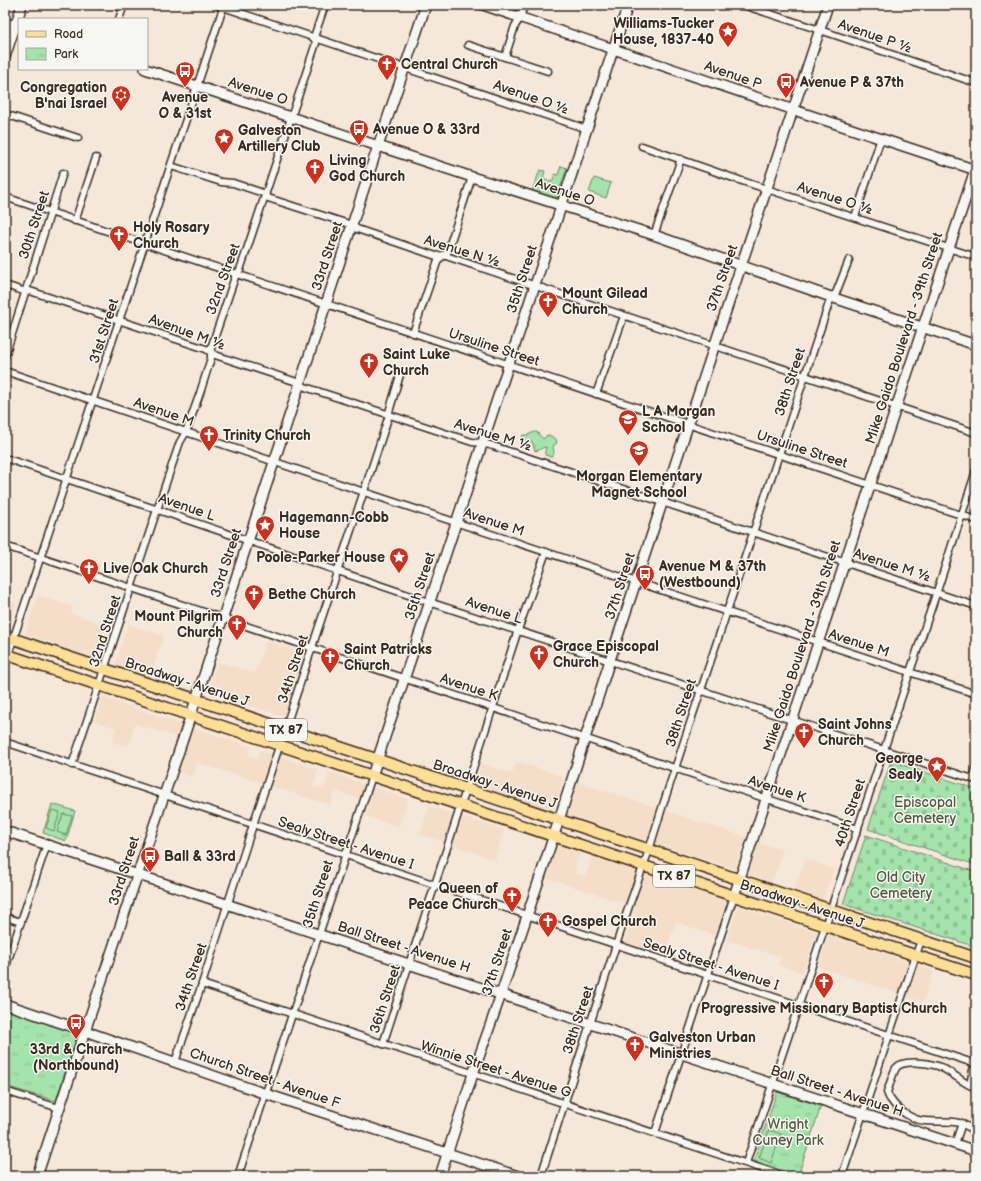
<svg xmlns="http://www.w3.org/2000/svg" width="981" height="1181" font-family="'Balsamiq Sans',sans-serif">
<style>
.built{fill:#f4dec9}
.cemetery{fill:url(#cemetery-stones);stroke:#708664}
.park{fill:url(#park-tufts);stroke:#708664}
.garden{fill:#a4e3ab;stroke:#708664}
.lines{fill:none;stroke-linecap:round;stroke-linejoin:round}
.street-casing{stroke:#3b2a1e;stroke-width:9}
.secondary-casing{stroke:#3b2a1e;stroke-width:12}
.primary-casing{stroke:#3b2a1e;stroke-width:13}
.street{stroke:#f6f6f2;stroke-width:6}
.secondary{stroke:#f6f6f2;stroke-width:9}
.primary{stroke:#fdde96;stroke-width:10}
.labels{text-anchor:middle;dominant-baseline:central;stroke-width:3;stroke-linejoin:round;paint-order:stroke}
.shield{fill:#f6f6f2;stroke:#73675e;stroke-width:1}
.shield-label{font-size:13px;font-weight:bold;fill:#3b2a1e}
.poi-label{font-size:14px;font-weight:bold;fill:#3b2a1e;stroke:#f6f6f2;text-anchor:start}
.street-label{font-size:14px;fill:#3b2a1e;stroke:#f6f6f2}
.park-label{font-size:14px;fill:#555841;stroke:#f6f6f2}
</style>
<defs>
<pattern id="cemetery-stones" width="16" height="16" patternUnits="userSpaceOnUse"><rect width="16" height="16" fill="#a4e3ab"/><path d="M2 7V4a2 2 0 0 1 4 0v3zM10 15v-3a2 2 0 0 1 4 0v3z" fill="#8ec393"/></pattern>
<pattern id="park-tufts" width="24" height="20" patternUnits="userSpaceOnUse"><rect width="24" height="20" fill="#a4e3ab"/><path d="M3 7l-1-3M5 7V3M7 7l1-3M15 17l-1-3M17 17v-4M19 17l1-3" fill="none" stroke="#8ec393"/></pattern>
</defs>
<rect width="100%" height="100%" fill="#f5e8da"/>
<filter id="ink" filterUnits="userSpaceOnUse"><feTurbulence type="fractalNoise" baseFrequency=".025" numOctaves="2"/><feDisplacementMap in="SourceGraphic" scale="8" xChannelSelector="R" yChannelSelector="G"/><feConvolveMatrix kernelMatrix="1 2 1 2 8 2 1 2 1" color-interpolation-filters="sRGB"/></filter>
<g filter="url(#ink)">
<!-- built -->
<g class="built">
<path d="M38 595 73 607 71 613 111 627 100 660 25 634Z"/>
<path d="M5 599 16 603 8 629 5 628Z"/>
<path d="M128 624 164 636 150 676 115 664Z"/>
<path d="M266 641 305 654 284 717 208 692 218 662 255 673Z"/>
<path d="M102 697 184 725 180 738 135 724 128 747 112 742 116 728 94 721Z"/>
<path d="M194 728 251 747 248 756 256 759 260 750 318 769 313 786 324 789 329 772 408 799 399 827 365 816 370 803 335 791 330 805 198 763 192 777 178 772Z"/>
<path d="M517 761 564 777 553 811 474 785 482 763 512 774Z"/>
<path d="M578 782 746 837 735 869 567 815Z"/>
<path d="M429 806 504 830 495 860 420 834Z"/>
<path d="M758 843 783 850 772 882 748 874Z"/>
<path d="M557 845 580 853 574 873 585 876 592 856 726 901 715 936 676 922 664 957 624 944 635 907 546 878Z"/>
<path d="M805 859 834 869 823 900 794 890Z"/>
<path d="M738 906 816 932 803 973 778 965 781 957 727 940Z"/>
<path d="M829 935 934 971 923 1002 818 967Z"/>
</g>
<!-- cemetery -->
<g class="cemetery">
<path d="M891 761 976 789V865L868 829Z"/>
<path d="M866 835 976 872V947L843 904Z"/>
</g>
<!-- park -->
<g class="park">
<path d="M535 432H537L543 439 547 435H549L556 439 557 443 553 446C553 450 556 454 551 457L545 455V451L546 447C542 447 539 451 535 451L532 442 529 441C527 444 524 446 521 444V439L523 435H527Z"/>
<path d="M52 804 75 811 66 841 43 833Z"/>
<path d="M5 1009 78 1033 56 1101 5 1086Z"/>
<path d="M777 1092 821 1106 798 1176 755 1161 754 1160Z"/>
</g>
<!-- garden -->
<g class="garden">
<path d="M561 166 567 168 556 200 532 191 540 170 545 171 543 179 552 182 555 174 558 175Z"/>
<path d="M594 178 611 183 606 198 589 192Z"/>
<path d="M52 810 60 812 54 831 46 828Z"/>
<path d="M63 814 72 816 66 835 57 832Z"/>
<path d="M769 1130 781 1134 771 1163 759 1158Z"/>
</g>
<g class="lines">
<!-- street casing -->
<g class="street-casing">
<g id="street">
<path d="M217 5 587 129"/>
<path d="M743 5 829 33 976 83"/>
<path d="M119 19 124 5"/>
<path d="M468 45 548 71"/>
<path d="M505 57 515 26 520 18 524 5"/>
<path d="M5 114 78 138"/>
<path d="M642 146 742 181 976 257"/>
<path d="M171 166 221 182 233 183 263 193 268 198 352 225 357 229 436 256 443 255 976 433"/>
<path d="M5 197 976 520"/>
<path d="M855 217 881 138"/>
<path d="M75 221 96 158"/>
<path d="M654 235 681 159"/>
<path d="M5 285 26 292 30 291 206 349 215 355 300 383 305 387 472 442 482 443 493 446 976 606"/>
<path d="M413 333 438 260 447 253 472 177"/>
<path d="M5 356 63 173"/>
<path d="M5 371 376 496 976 694"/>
<path d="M596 394 624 316"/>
<path d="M5 458 429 602 976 780"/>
<path d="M5 546 858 829"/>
<path d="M5 664 224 5"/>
<path d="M5 742 976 1064"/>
<path d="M72 765C109 657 143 549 180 442L186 432 200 393 211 358V348L236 274 240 270 316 43 314 37 325 5"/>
<path d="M973 779 976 769"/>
<path d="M5 917 21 922"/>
<path d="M5 969 47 844"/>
<path d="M202 984 784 1176"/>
<path d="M383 1044 518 630 546 552"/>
<path d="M175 1062 202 984 253 825 377 452 389 415V412L400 375"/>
<path d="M975 1087 971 1080 973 1070 976 1068"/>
<path d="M976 1088C962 1083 951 1071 938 1066 928 1063 902 1059 896 1068 892 1075 890 1085 887 1092 888 1095 889 1098 891 1100 898 1111 913 1120 925 1121 946 1123 957 1117 976 1132"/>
<path d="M5 1091 59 1108"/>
<path d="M655 1133 734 896"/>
<path d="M955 1144 962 1123"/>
<path d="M746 1163 939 585 976 471"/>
<path d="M238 1176 372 776"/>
<path d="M541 1176 590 1024 629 906 649 850 662 808 831 297 836 293 849 260"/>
<path d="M842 1176 921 940"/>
</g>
</g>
<!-- secondary casing -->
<g class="secondary-casing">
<g id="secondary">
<path d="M483 5 794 110 976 170"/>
<path d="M5 23 19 27"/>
<path d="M5 57 22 5"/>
<path d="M145 69 472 177 654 235 831 297 976 345"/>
<path d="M372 776 628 5"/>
<path d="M5 831 976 1151"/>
<path d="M734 896 976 167"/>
<path d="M5 1004 85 1031 266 1094 518 1176"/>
<path d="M37 1176 85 1031 183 739 378 146 426 5"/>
<path d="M440 1176 473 1074 498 1003 559 820 610 660 728 305 828 5"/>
</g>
</g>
<!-- primary casing -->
<g class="primary-casing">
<g id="primary">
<path d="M5 636 976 958"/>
<path d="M5 654 734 896 976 975"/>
</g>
</g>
<!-- street -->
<use href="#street" class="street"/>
<!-- secondary -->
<use href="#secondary" class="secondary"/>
<!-- primary -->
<use href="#primary" class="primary"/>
</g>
</g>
<!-- icons -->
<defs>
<g id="sight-pin" transform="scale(1)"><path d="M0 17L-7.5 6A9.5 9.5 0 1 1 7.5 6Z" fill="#c8321e" stroke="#f6f6f2"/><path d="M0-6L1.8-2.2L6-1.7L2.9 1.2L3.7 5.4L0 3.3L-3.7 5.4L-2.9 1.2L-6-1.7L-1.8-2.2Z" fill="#fff"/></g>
<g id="church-pin" transform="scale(1)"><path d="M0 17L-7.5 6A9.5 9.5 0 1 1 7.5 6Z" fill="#c8321e" stroke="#f6f6f2"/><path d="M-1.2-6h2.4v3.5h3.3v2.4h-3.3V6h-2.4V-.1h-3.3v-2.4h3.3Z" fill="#fff"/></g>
<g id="bus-pin" transform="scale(1)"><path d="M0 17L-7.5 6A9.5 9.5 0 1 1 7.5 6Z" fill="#c8321e" stroke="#f6f6f2"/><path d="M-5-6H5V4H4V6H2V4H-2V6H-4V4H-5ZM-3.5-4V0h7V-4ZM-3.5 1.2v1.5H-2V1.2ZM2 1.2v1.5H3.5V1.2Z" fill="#fff"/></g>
<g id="synagogue-pin" transform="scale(1)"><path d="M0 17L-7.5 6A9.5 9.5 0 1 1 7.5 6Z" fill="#c8321e" stroke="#f6f6f2"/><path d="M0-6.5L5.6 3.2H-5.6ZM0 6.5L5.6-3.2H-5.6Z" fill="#fff"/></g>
<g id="school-pin" transform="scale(1)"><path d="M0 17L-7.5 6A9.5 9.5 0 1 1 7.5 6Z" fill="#c8321e" stroke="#f6f6f2"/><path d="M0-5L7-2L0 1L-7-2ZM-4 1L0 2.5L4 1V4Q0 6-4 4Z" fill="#fff"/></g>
</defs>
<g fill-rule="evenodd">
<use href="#sight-pin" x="728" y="31"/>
<use href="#church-pin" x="387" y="64"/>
<use href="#bus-pin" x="185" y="71"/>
<use href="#bus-pin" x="786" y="82"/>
<use href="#synagogue-pin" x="121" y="95"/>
<use href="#bus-pin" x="359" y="129"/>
<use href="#sight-pin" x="224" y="138"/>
<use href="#church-pin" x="315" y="168"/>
<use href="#church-pin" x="119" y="235"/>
<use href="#church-pin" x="548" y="301"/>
<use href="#church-pin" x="369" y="362"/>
<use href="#school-pin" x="628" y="419"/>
<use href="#church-pin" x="209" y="435"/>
<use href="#school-pin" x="639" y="450"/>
<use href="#sight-pin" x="265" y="525"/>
<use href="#sight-pin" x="399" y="557"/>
<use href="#church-pin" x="89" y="568"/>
<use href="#bus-pin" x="645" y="574"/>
<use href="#church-pin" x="254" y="594"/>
<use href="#church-pin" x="237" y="624"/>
<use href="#church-pin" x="539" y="654"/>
<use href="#church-pin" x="330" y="657"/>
<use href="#church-pin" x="804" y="732"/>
<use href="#sight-pin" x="937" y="766"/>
<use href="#bus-pin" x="150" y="856"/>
<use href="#church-pin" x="512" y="896"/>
<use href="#church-pin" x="548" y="921"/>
<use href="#church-pin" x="824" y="982"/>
<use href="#bus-pin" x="76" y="1023"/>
<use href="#church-pin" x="635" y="1045"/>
</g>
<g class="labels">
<!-- shield labels -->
<g class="shield">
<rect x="265" y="719" width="42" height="22" rx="3"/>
<rect x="653" y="865" width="42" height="22" rx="3"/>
</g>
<g class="shield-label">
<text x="286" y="730">TX 87</text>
<text x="674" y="876">TX 87</text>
</g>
<!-- poi labels -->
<g class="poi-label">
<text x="714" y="23" text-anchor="end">Williams-Tucker<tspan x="714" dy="16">House, 1837-40</tspan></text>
<text x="401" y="64">Central Church</text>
<text x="800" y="82">Avenue P &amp; 37th</text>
<text x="107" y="87" text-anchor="end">Congregation<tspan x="107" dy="16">B'nai Israel</tspan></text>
<text x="185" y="97" text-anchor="middle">Avenue<tspan x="185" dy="16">O &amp; 31st</tspan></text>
<text x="373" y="129">Avenue O &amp; 33rd</text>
<text x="238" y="130">Galveston<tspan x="238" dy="16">Artillery Club</tspan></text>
<text x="329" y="160">Living<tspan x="329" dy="16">God Church</tspan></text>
<text x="133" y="227">Holy Rosary<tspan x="133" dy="16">Church</tspan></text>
<text x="562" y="293">Mount Gilead<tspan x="562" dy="16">Church</tspan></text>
<text x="383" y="354">Saint Luke<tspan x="383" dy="16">Church</tspan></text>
<text x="642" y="411">L A Morgan<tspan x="642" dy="16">School</tspan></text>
<text x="223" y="435">Trinity Church</text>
<text x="639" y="476" text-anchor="middle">Morgan Elementary<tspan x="639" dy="16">Magnet School</tspan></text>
<text x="279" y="517">Hagemann-Cobb<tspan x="279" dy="16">House</tspan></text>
<text x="385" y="557" text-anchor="end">Poole-Parker House</text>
<text x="659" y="566">Avenue M &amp; 37th<tspan x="659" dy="16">(Westbound)</tspan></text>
<text x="103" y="568">Live Oak Church</text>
<text x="268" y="594">Bethe Church</text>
<text x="223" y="616" text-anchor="end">Mount Pilgrim<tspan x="223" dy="16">Church</tspan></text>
<text x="553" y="646">Grace Episcopal<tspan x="553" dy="16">Church</tspan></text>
<text x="344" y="649">Saint Patricks<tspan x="344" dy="16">Church</tspan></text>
<text x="818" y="724">Saint Johns<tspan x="818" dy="16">Church</tspan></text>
<text x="923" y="758" text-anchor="end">George<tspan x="923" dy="16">Sealy</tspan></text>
<text x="164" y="856">Ball &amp; 33rd</text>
<text x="498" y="888" text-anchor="end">Queen of<tspan x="498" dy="16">Peace Church</tspan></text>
<text x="562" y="921">Gospel Church</text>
<text x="824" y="1008" text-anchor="middle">Progressive Missionary Baptist Church</text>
<text x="649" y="1037">Galveston Urban<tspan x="649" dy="16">Ministries</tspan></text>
<text x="76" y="1049" text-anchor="middle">33rd &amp; Church<tspan x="76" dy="16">(Northbound)</tspan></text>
</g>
<!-- street labels -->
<g class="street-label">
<text transform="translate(875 36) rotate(19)">Avenue P ½</text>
<text transform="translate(733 75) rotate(19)">Avenue P</text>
<text transform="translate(258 91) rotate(18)">Avenue O</text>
<text transform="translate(531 97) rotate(19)">Avenue O ½</text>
<text transform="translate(565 192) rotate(18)">Avenue O</text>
<text transform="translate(835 198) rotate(18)">Avenue O ½</text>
<text transform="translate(34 225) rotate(-72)">30th Street</text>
<text transform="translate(462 251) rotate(17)">Avenue N ½</text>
<text transform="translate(327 256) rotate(-72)">33rd Street</text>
<text transform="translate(722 278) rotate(-71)">37th Street</text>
<text transform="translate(223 279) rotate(-70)">32nd Street</text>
<text transform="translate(522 279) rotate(-72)">35th Street</text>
<text transform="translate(104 331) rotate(-72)">31st Street</text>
<text transform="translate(187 332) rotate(20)">Avenue M ½</text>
<text transform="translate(904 338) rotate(-72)">Mike Gaido Boulevard - 39th Street</text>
<text transform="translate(494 347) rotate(18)">Ursuline Street</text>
<text transform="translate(790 382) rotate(-72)">38th Street</text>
<text transform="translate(164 412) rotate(19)">Avenue M</text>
<text transform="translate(493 435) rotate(17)">Avenue M ½</text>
<text transform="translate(802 449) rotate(18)">Ursuline Street</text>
<text transform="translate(187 507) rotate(19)">Avenue L</text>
<text transform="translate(494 522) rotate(18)">Avenue M</text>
<text transform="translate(226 563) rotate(-72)">33rd Street</text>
<text transform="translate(892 565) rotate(18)">Avenue M ½</text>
<text transform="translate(420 586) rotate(-72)">35th Street</text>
<text transform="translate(620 586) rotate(-72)">37th Street</text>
<text transform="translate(494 610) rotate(18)">Avenue L</text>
<text transform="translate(105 631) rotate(-72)">32nd Street</text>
<text transform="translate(859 643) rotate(18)">Avenue M</text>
<text transform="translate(802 646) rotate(-72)">Mike Gaido Boulevard - 39th Street</text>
<text transform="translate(293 669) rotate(-72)">34th Street</text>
<text transform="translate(187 682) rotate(18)">Broadway - Avenue J</text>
<text transform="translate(469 687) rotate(18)">Avenue K</text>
<text transform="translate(681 713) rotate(-72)">38th Street</text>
<text transform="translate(495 784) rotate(18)">Broadway - Avenue J</text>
<text transform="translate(777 789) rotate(18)">Avenue K</text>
<text transform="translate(850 813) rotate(-72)">40th Street</text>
<text transform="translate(346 843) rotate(18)">Sealy Street - Avenue I</text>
<text transform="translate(124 871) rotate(-72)">33rd Street</text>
<text transform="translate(318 894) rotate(-72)">35th Street</text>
<text transform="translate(802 904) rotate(18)">Broadway - Avenue J</text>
<text transform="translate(404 947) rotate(18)">Ball Street - Avenue H</text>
<text transform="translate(497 962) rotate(-72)">37th Street</text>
<text transform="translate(711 964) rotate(18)">Sealy Street - Avenue I</text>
<text transform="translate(191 977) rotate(-71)">34th Street</text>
<text transform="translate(385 999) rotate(-72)">36th Street</text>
<text transform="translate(578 1020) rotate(-72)">38th Street</text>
<text transform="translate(496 1069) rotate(18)">Winnie Street - Avenue G</text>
<text transform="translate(265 1078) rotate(19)">Church Street - Avenue F</text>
<text transform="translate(837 1091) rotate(18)">Ball Street - Avenue H</text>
</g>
<!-- park labels -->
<g class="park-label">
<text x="925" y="802">Episcopal<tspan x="925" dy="16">Cemetery</tspan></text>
<text x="901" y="877">Old City<tspan x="901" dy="16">Cemetery</tspan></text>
<text x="788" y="1124">Wright<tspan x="788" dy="16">Cuney Park</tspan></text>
</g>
</g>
<!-- margin -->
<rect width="981" height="1181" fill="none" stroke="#f6f6f2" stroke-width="20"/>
<rect x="10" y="10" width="961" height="1161" fill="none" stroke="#3b2a1e" stroke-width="1.5" filter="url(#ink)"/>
<!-- legend -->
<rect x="18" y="18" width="130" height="52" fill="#f6f6f2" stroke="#aba49d"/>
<rect x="26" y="31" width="20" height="6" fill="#fdde96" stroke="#aba49d"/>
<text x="54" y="38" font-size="12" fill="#3b2a1e">Road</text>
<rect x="26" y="48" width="20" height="12" fill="url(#park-tufts)" stroke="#aba49d"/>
<text x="54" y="58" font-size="12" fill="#3b2a1e">Park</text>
</svg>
